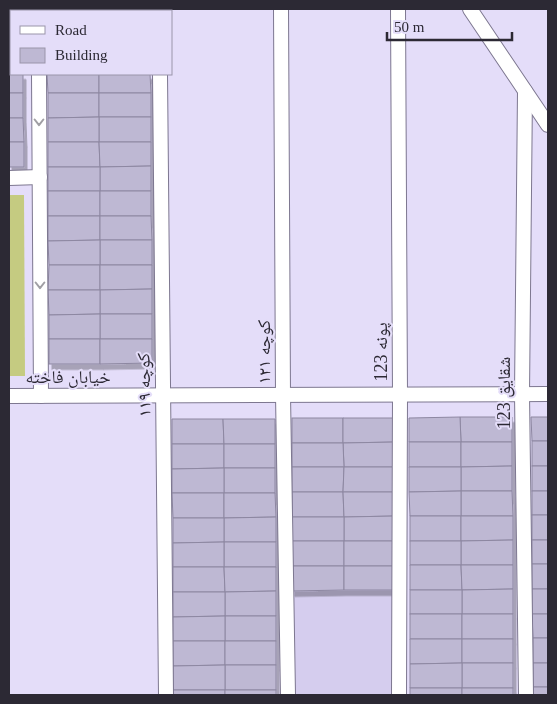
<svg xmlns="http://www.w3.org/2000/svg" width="557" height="704" font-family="'Times New Roman','Noto Naskh Arabic',serif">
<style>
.built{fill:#d5cdee}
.green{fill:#c5cb81}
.building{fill:#beb8d3;stroke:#8d87a1;filter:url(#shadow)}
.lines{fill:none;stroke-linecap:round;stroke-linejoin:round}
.street-casing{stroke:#7d7790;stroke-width:16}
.street{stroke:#fff;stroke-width:14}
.oneway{stroke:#a09fa4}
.labels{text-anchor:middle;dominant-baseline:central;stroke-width:4;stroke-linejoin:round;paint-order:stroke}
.street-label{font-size:18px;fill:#2c2934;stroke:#e4ddf9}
</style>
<defs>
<filter id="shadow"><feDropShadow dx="3" dy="5.5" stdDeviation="0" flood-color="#0004"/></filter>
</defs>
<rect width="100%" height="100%" fill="#e4ddf9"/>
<!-- built -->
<path class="built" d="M396 590V695H293L292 591Z"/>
<!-- green -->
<path class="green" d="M9 195H24L25 376H9Z"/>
<!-- building -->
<g class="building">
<rect x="47" y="9" width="52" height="2"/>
<rect x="99" y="9" width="51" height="2"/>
<path d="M9 68H11V74H23V93H9Z"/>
<path d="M47 74H99V93H48Z"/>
<path d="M99 74H150L151 93H99Z"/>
<rect x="9" y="93" width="14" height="25"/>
<path d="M48 93H99V117L48 118Z"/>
<rect x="99" y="93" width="52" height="24"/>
<rect x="99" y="117" width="52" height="25"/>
<path d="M99 117V142H48V118Z"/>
<path d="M9 118H23L24 142H9Z"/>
<rect x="9" y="142" width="15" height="25"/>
<path d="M48 142H99L100 167H48Z"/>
<path d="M99 142H151V166L100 167Z"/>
<path d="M151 166V191H100V167Z"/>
<rect x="48" y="167" width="52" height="24"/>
<rect x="48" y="191" width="52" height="25"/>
<rect x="100" y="191" width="51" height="25"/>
<path d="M48 216H100V240L48 241Z"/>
<path d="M100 216H151L152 240H100Z"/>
<rect x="100" y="240" width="52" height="25"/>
<path d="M100 240V265H49L48 241Z"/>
<path d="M49 265H100V290H48Z"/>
<path d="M100 265H152V289L100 290Z"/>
<path d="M152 289V314H100V290Z"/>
<path d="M48 290H100V314L49 315Z"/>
<rect x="100" y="314" width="52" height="25"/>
<path d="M100 314V339H49V315Z"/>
<rect x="49" y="339" width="51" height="25"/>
<path d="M100 339H152V363L100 364Z"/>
<path d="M460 417H512V442H461Z"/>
<path d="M460 417 461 442H409V418Z"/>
<path d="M531 417H548V441H532Z"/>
<rect x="292" y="418" width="51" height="25"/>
<path d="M343 418H395V442L343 443Z"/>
<path d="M172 419H223L224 444H172Z"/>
<path d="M223 419H275V444H224Z"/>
<rect x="532" y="441" width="16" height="25"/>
<path d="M395 442V467H344L343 443Z"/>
<rect x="409" y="442" width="52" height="25"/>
<path d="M461 442H512V466L461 467Z"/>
<path d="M292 443H343L344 467H292Z"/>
<path d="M172 444H224V468L172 469Z"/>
<rect x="224" y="444" width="51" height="24"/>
<path d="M512 466V491H461V467Z"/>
<rect x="532" y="466" width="16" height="25"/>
<path d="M292 467H344L343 492H292Z"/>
<path d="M344 467H395V492H343Z"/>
<path d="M409 467H461V491L409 492Z"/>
<rect x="224" y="468" width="51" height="25"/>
<path d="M224 468V493H172V469Z"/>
<path d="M461 491H512L513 516H461Z"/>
<path d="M461 491V516H410L409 492Z"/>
<rect x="532" y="491" width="16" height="24"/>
<path d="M292 492H343L344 517H292Z"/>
<path d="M343 492H395V516L344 517Z"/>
<path d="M172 493H224V518H173Z"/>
<path d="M224 493H275L276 517 224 518Z"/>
<rect x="532" y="515" width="16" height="25"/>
<path d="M395 516V541H344V517Z"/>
<rect x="410" y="516" width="51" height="25"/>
<path d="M461 516H513V540L461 541Z"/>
<path d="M276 517V542H224V518Z"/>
<rect x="292" y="517" width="52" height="24"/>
<path d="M173 518H224V542L173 543Z"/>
<path d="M513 540V565H461V541Z"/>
<rect x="532" y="540" width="16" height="24"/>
<rect x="292" y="541" width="52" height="25"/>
<rect x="344" y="541" width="51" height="25"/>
<rect x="410" y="541" width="51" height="24"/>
<rect x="224" y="542" width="52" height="25"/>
<path d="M224 542V567H173V543Z"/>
<rect x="532" y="564" width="16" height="25"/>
<path d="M410 565H461L462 590H410Z"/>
<path d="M461 565H513V589L462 590Z"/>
<path d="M292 566H344V590L292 591Z"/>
<path d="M344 566H395L396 590H344Z"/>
<path d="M173 567H224L225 592H173Z"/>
<path d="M224 567H276V591L225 592Z"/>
<path d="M513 589V614H462V590Z"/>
<rect x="532" y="589" width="16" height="25"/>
<rect x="410" y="590" width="52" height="24"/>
<path d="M276 591V616H225V592Z"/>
<path d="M173 592H225V616L173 617Z"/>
<rect x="410" y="614" width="52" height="25"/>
<rect x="462" y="614" width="51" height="25"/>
<path d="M532 614H548V638H533Z"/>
<rect x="225" y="616" width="51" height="25"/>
<path d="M225 616V641H173V617Z"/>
<rect x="533" y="638" width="15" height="25"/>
<path d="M410 639H462V663L410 664Z"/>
<rect x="462" y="639" width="51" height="24"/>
<path d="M173 641H225V665L173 666Z"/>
<rect x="225" y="641" width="51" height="24"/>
<rect x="462" y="663" width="51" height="25"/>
<path d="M462 663V688H410V664Z"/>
<rect x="533" y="663" width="15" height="24"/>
<rect x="225" y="665" width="51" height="25"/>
<path d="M225 665V690H173V666Z"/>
<rect x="533" y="687" width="15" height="8"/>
<rect x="410" y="688" width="52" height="7"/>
<rect x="462" y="688" width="51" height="7"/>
<rect x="173" y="690" width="52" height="5"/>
<rect x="225" y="690" width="51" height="5"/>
</g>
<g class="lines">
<!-- street casing -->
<g class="street-casing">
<g id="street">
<path d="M39 9V11"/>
<path d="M159 9V11"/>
<path d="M281 9 283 395 288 695"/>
<path d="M398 9 400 395 399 695"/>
<path d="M470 9 548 125"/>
<path d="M39 74 41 396"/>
<path d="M160 74 166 695"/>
<path d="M525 91 522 394 526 695"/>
<path d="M9 178 40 177"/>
<path d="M9 396 548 394"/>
</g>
</g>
<!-- street -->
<use href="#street" class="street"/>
</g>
<!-- one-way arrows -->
<defs><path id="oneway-chevron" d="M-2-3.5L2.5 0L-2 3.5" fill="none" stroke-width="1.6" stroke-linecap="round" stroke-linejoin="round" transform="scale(1.25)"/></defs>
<g class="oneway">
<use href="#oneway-chevron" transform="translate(39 122) rotate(90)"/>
<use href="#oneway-chevron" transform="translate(40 285) rotate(90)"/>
</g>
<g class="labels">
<!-- street labels -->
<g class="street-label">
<text transform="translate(264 352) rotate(-90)">کوچه ۱۲۱</text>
<text transform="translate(381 352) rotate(-90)">123 پونه</text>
<text x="68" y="377">خیابان فاخته</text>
<text transform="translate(144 385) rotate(-91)">کوچه ۱۱۹</text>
<text transform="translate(504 393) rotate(-90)">123 شقایق</text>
</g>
</g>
<!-- border -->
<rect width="557" height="704" fill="none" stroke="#2c2934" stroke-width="20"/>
<!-- legend -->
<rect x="10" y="10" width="162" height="65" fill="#e4ddf9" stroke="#9a95aa"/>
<rect x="20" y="26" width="25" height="8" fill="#ffffff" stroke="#9a95aa"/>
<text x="55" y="35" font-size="15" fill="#2c2934">Road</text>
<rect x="20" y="48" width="25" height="15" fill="#beb8d3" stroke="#9a95aa"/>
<text x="55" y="60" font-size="15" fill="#2c2934">Building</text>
<!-- scale -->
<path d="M387 32v8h125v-8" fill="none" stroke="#2c2934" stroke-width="2.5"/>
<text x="394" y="32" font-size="15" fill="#2c2934" stroke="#e4ddf9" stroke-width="4" paint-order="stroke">50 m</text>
</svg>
